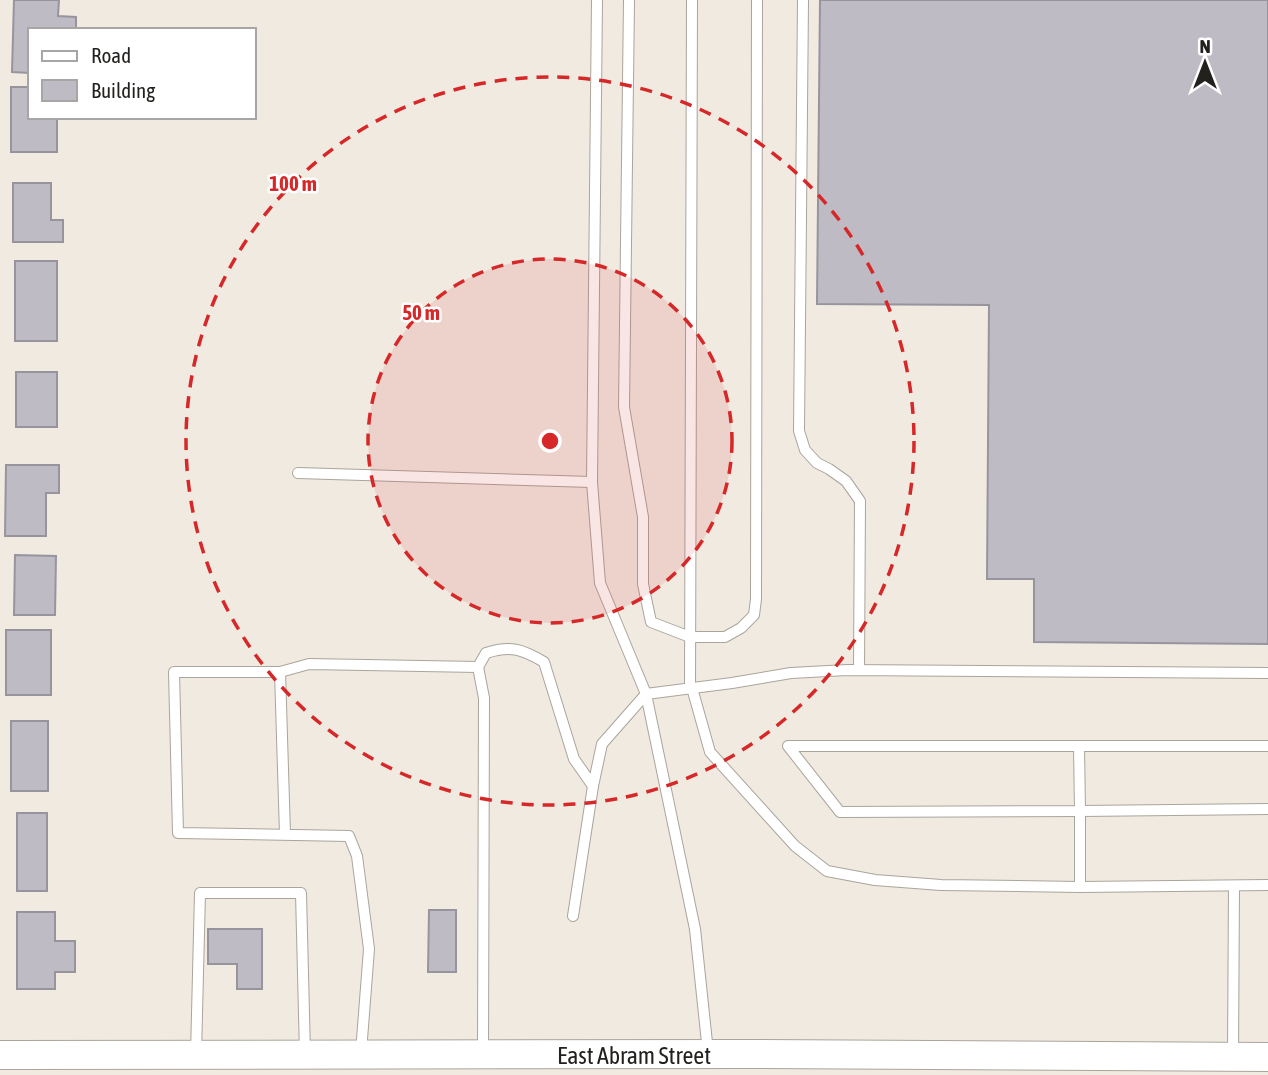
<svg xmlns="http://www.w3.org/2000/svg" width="1268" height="1075" font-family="'Asap Condensed',sans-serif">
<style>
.building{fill:#bfbbc5;stroke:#97949e;stroke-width:2}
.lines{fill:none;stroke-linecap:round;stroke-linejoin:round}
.lane-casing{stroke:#aaa59c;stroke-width:12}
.secondary-casing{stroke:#aaa59c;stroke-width:30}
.lane{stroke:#fff;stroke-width:10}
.secondary{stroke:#fff;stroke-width:28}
.ring{fill:none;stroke:#d62828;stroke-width:3.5;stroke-dasharray:12 9}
.labels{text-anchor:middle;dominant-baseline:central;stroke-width:5;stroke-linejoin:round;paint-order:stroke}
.street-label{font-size:24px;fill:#23211e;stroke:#fff}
.centre{fill:#d62828;stroke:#fff;stroke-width:3.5}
.ring-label{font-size:21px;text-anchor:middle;font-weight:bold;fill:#d62828;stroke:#fff;stroke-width:5;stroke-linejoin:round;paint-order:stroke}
</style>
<rect width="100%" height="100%" fill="#f0eae1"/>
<!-- building -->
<g class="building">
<path d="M14 0H59L58 16 76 17V30H30V73L12 72Z"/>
<path d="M820 0H1268V644L1034 642V579H987L989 305 817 304Z"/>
<path d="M11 87H30V117H57V152H11Z"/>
<path d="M13 183H51V220H63V242H13Z"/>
<rect x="15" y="261" width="42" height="80"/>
<rect x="16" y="372" width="41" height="55"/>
<path d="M6 465H59V493H46V536H5Z"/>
<path d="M15 555 56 556 55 615H14Z"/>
<rect x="6" y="630" width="45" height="65"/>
<rect x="11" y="721" width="37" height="70"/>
<rect x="17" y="813" width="30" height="78"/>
<path d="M429 910H456V972H428Z"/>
<path d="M17 912H55V941H75V972H55V989H17Z"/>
<path d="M208 929H262V989H237V964H208Z"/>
</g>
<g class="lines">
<!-- lane casing -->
<g class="lane-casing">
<g id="lane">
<path d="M597 0 592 482 600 583 646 694 695 929 708 1052"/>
<path d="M629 0 624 407 643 517V584L651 622 690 637H725L741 628 754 615 756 599 757 0"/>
<path d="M803 0 799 431 805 450 817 463 829 469 846 481 860 501 859 670"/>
<path d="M298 473 592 482"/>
<path d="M478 667 486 653C510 645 522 649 544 662L574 759 593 786"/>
<path d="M280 672 309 664 478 667 484 698 483 1052"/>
<path d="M690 688 692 0"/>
<path d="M692 688 710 752 795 846 827 871 875 880 941 885 1080 887"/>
<path d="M1079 746 1080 811 840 812 788 746H1268"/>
<path d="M1268 809 1080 811V887L1268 885"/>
<path d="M285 834 280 672H174L178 833 349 836 357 856 369 949 361 1052"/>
<path d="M573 916 593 786 602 744 646 694 732 683 791 673 847 670 1268 673"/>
<path d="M196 1054 200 893H301L305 1054"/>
<path d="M1233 1055 1234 886"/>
</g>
</g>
<!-- secondary casing -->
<g class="secondary-casing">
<path id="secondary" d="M0 1055 747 1054 1268 1057"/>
</g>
<!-- lane -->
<use href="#lane" class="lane"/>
<!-- secondary -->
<use href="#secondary" class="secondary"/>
</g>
<!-- distance rings -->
<circle cx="550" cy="441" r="182" fill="#d62828" fill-opacity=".12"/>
<g class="ring">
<circle cx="550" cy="441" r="182"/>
<circle cx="550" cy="441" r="364"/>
</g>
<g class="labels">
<!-- street labels -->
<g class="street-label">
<text x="634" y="1055">East Abram Street</text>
</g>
</g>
<circle cx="550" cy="441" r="10" class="centre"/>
<g class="ring-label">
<text x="293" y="191">100 m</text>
<text x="421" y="320">50 m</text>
</g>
<!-- legend -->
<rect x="28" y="28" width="228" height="91" fill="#ffffff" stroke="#a7a6a5" stroke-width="2"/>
<rect x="42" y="51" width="35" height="10" fill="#ffffff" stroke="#a7a6a5" stroke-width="2"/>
<text x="91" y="63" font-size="21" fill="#23211e">Road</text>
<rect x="42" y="80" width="35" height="21" fill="#bfbbc5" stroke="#a7a6a5" stroke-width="2"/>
<text x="91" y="98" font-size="21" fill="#23211e">Building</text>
<!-- north arrow -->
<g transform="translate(1205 63)" stroke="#ffffff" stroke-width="5" paint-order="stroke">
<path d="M0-5L12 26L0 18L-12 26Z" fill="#23211e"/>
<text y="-10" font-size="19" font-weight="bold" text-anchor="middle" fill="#23211e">N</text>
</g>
</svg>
